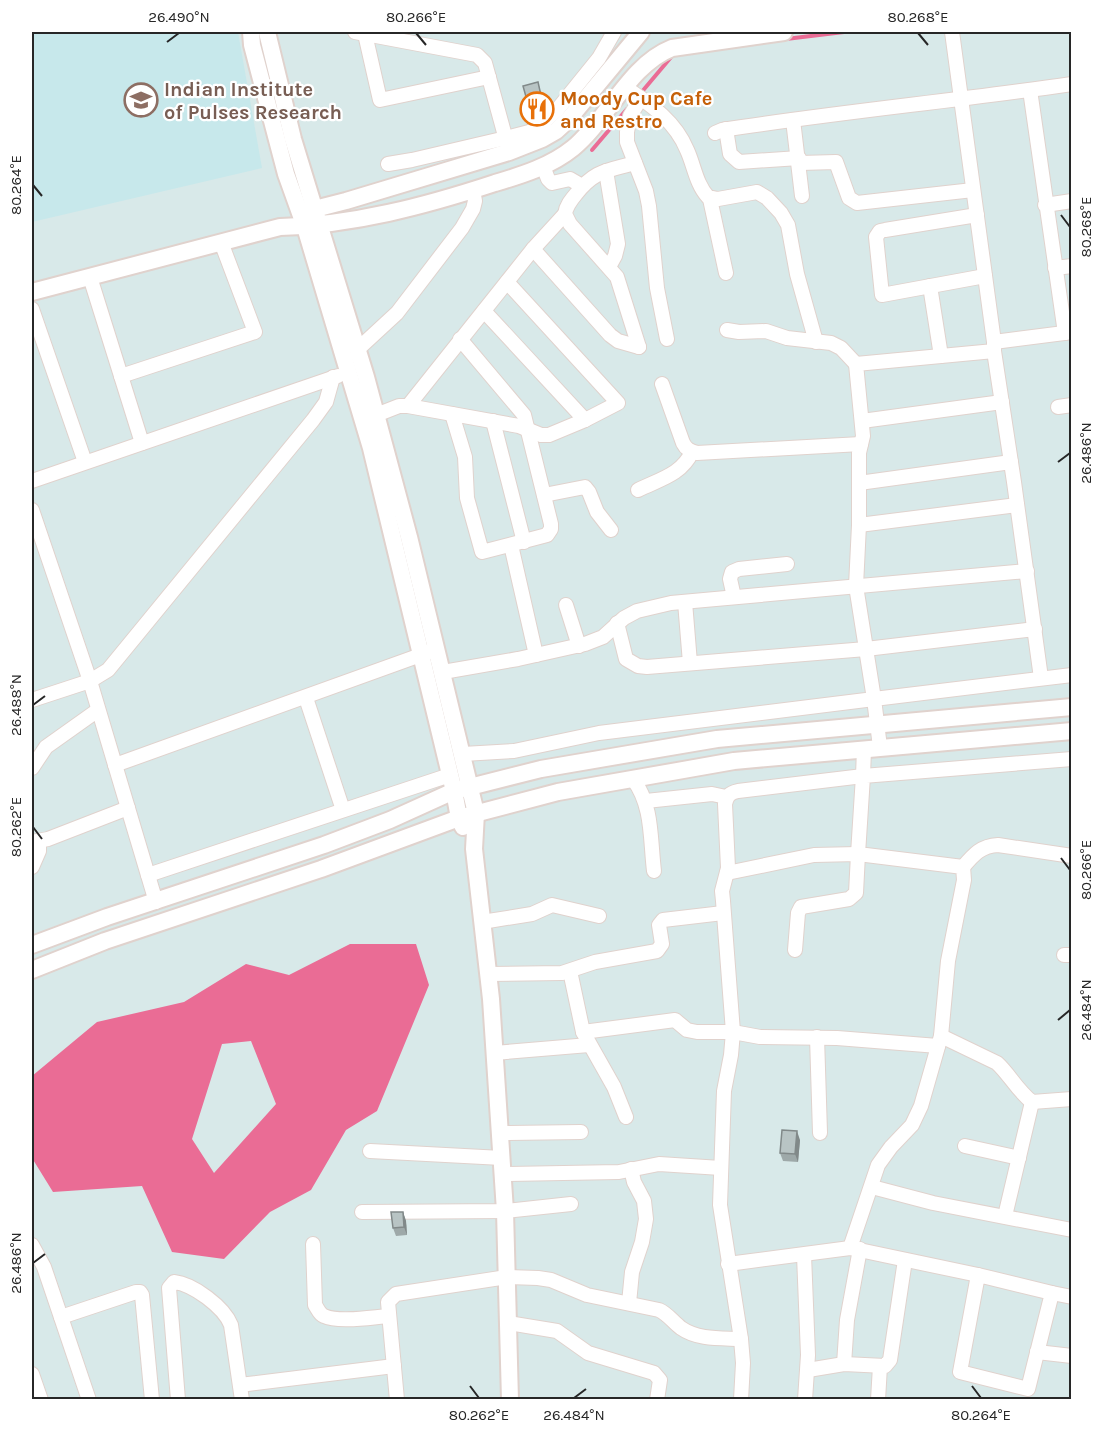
<svg xmlns="http://www.w3.org/2000/svg" width="1103" height="1431" font-family="Karla,sans-serif">
<style>
.education{fill:#c7e8eb}
.water{fill:#ea6c95;fill-rule:evenodd}
.lines{fill:none;stroke-linecap:round;stroke-linejoin:round}
.stream{stroke:#ea6c95;stroke-width:4}
.minor-casing{stroke:#e0d2cd;stroke-width:16}
.tertiary-casing{stroke:#e0d2cd;stroke-width:20}
.minor{stroke:#fff;stroke-width:14}
.tertiary{stroke:#fff;stroke-width:16}
.wall{fill:#9ea9a9}
.shaded-wall{fill:#818989}
.building{fill:#b8c4c4;stroke:#818989;stroke-width:1.5}
.ticks{fill:none;stroke:#272727;stroke-width:2}
.labels{text-anchor:middle;dominant-baseline:central;stroke-width:4.5;stroke-linejoin:round;paint-order:stroke}
.education-label{font-size:20px;font-weight:bold;fill:#785e54;stroke:#fff;text-anchor:start}
.food-label{font-size:20px;font-weight:bold;fill:#c56008;stroke:#fff;text-anchor:start}
.neatline{fill:none;stroke:#272727;stroke-width:2}
.ticks-label{font-size:15px;text-anchor:middle;fill:#272727}
</style>
<rect width="100%" height="100%" fill="#d8e9e9"/>
<!-- education -->
<path class="education" d="M32 32H238L262 168 32 222Z"/>
<!-- water -->
<path class="water" d="M350 944H416L429 985 377 1111 346 1130 311 1190 270 1212 224 1259 172 1252 142 1186 53 1192 32 1158V1076L97 1022 184 1002 246 964 289 975ZM251 1041 276 1104 214 1173 192 1139 222 1044Z"/>
<g class="lines">
<!-- stream -->
<g class="stream">
<path d="M786 39 844 32"/>
<path d="M640 94 672 56"/>
<path d="M592 150 627 109"/>
</g>
<!-- minor casing -->
<g class="minor-casing">
<g id="minor">
<path d="M355 32 477 55 485 63 508 147"/>
<path d="M952 32 994 342 1072 332"/>
<path d="M365 34 380 100 489 77"/>
<path d="M625 87C651 105 675 121 687 150 694 165 696 184 708 197L718 199 757 192 767 198 781 213 788 225 797 274 816 342"/>
<path d="M1030 90 1065 333"/>
<path d="M641 98 630 116 627 132V142L646 191 649 206 657 288 667 339"/>
<path d="M793 120 802 196"/>
<path d="M726 129 730 154 739 162 799 158"/>
<path d="M715 133 722 130C838 112 955 101 1072 84"/>
<path d="M635 163C607 171 595 170 576 194 571 200 566 206 565 214L570 224 617 277 639 347"/>
<path d="M800 163 836 162 849 198 857 203 973 190"/>
<path d="M388 164 412 160 506 138 529 132 538 127 557 110 599 58 614 32"/>
<path d="M543 166 548 179 552 183 570 179 582 186"/>
<path d="M606 171 618 244 615 256 609 267"/>
<path d="M710 199 726 273"/>
<path d="M1045 205 1072 201"/>
<path d="M977 215 885 230 880 231 876 237 882 295 985 276"/>
<path d="M533 249 610 335 618 341 639 347"/>
<path d="M1055 268 1072 266"/>
<path d="M90 277 142 443"/>
<path d="M930 286 941 356"/>
<path d="M32 309 85 462"/>
<path d="M484 311 585 420"/>
<path d="M727 330 739 332 766 331 787 338 831 343 841 348 856 364"/>
<path d="M358 349 397 313 462 228 473 209 475 201 473 190"/>
<path d="M994 351 1014 482 1041 678"/>
<path d="M121 376 255 332 221 242"/>
<path d="M662 384 683 443C686 449 690 451 697 453L861 444"/>
<path d="M408 406 533 249 565 214"/>
<path d="M1058 407 1072 405"/>
<path d="M452 414 465 457 467 498 482 552 547 535 551 529V524L524 415 460 339"/>
<path d="M376 415 399 406H408L519 426 541 435H549L585 420 618 403 507 282"/>
<path d="M493 421 524 542"/>
<path d="M862 421 1002 402"/>
<path d="M32 481 338 376"/>
<path d="M859 483 1011 462"/>
<path d="M638 490C660 479 681 475 692 452"/>
<path d="M544 495 585 487 589 492 597 512 611 530"/>
<path d="M32 510 90 681 156 902"/>
<path d="M859 525 1017 505"/>
<path d="M511 545 536 655"/>
<path d="M734 597 730 579 732 572 739 569 787 564"/>
<path d="M685 602 690 663"/>
<path d="M566 605 579 646"/>
<path d="M617 623 626 659 638 666 647 667 866 649 1035 629"/>
<path d="M443 672 518 659 585 644 603 637 624 618 637 611 671 603 1027 571"/>
<path d="M306 698 343 810"/>
<path d="M32 700 90 681 108 670 313 420 326 402 333 377"/>
<path d="M880 747 874 699 1072 675"/>
<path d="M463 754 514 751 599 733 874 699 856 586 859 525V453L863 436 856 364 994 351V342"/>
<path d="M115 765 429 652"/>
<path d="M32 768 46 747 98 710"/>
<path d="M633 779C653 806 650 838 654 871"/>
<path d="M646 801 712 794 726 797"/>
<path d="M32 842 48 839 128 808"/>
<path d="M32 867 39 851V842"/>
<path d="M963 867C974 854 981 846 998 845L1072 856"/>
<path d="M727 873 814 855 858 854 856 893 849 899 801 907 798 913 795 950"/>
<path d="M148 875 450 775"/>
<path d="M482 922 532 914 552 905 599 916"/>
<path d="M1064 955H1072"/>
<path d="M570 971 583 1032 614 1087 626 1117"/>
<path d="M488 974 562 973 595 962 657 951 662 944 659 925 663 920 723 913"/>
<path d="M583 1032 675 1020 687 1030 697 1032H733L760 1037 837 1038 938 1046"/>
<path d="M941 1036 997 1063C1010 1075 1016 1089 1032 1102L1072 1099"/>
<path d="M817 1037 820 1133"/>
<path d="M494 1053 589 1045"/>
<path d="M500 1133 581 1132"/>
<path d="M965 1146 1019 1158"/>
<path d="M370 1151 502 1158"/>
<path d="M503 1174 619 1172 659 1164 721 1168"/>
<path d="M872 1187 933 1203 1072 1230"/>
<path d="M362 1212 505 1211 571 1204"/>
<path d="M1005 1216 1032 1102"/>
<path d="M313 1244 315 1305C318 1309 319 1314 324 1316 339 1323 373 1317 389 1316"/>
<path d="M32 1245 44 1267 89 1400"/>
<path d="M850 1248 878 1165 891 1147 912 1125 921 1106 941 1036 948 961 964 880 963 867 858 854 863 776 1072 759"/>
<path d="M804 1255 808 1355 805 1400"/>
<path d="M728 1264 850 1248 978 1275"/>
<path d="M978 1275 1052 1293 1028 1389 960 1372Z"/>
<path d="M1052 1293 1072 1297"/>
<path d="M629 1303 632 1272 642 1242 646 1219 644 1201 634 1182 631 1169"/>
<path d="M61 1317 136 1292H140L142 1295 152 1400"/>
<path d="M508 1323 557 1331 588 1353 654 1373 660 1380 657 1400"/>
<path d="M1037 1352 1072 1356"/>
<path d="M844 1364 847 1320 860 1249"/>
<path d="M808 1370 844 1364 885 1366 890 1360 905 1260"/>
<path d="M32 1374 41 1400"/>
<path d="M240 1385 394 1366"/>
<path d="M178 1400 169 1288 174 1282C193 1284 224 1307 231 1325L242 1400"/>
<path d="M397 1400 388 1302 396 1294 507 1277 538 1278 551 1280 587 1295 659 1310C668 1314 673 1322 681 1328 698 1340 721 1338 741 1339"/>
<path d="M741 1400 743 1363 741 1339 720 1205 724 1091 731 1055 733 1032 723 901 722 891 728 868 725 804C727 796 729 793 738 791L863 776 864 749"/>
<path d="M878 1400 880 1366"/>
</g>
</g>
<!-- tertiary casing -->
<g class="tertiary-casing">
<g id="tertiary">
<path d="M251 32 252 45 286 174 305 227 371 448 454 791 459 818 463 827"/>
<path d="M267 32 293 139 366 377 409 537 476 813 474 849 491 999 505 1211 510 1400"/>
<path d="M303 212 346 201 509 152 542 139 556 131 568 120 641 32"/>
<path d="M32 292 280 227C353 225 425 206 495 183 522 175 551 166 573 148 608 119 629 65 672 48L784 32"/>
<path d="M32 945 107 917 324 845 390 820 454 791 541 769 717 739 1072 707"/>
<path d="M32 970 105 941 321 869 459 818 558 792 734 761 1072 731"/>
</g>
</g>
<!-- minor -->
<use href="#minor" class="minor"/>
<!-- tertiary -->
<use href="#tertiary" class="tertiary"/>
</g>
<!-- wall -->
<g class="wall">
<path d="M800 1140 798 1162 783 1161 780 1153Z"/>
<path d="M403 1212 406 1221 407 1235 396 1236 393 1228Z"/>
</g>
<!-- shaded-wall -->
<g class="shaded-wall">
<path d="M538 82 545 109 533 120 530 111Z"/>
<path d="M797 1131 800 1140 798 1162 795 1154Z"/>
<path d="M403 1212 406 1221 407 1235 404 1227Z"/>
</g>
<!-- building -->
<g class="building">
<path d="M538 82 542 100 530 111 523 86Z"/>
<path d="M782 1130 797 1131 795 1154 780 1153Z"/>
<path d="M391 1212H403L404 1227 393 1228Z"/>
</g>
<!-- ticks -->
<path class="ticks" d="M416 33 426 45M918 33 928 45M167 42 179 33M33 185 42 196M1061 215 1070 227M1058 462 1070 453M33 705 45 696M33 827 42 839M1061 858 1070 870M1058 1020 1070 1010M33 1263 45 1254M470 1386 479 1398M972 1386 981 1398M574 1398 586 1389"/>
<!-- icons -->
<defs>
<g id="university-ring" transform="scale(1.725)"><circle r="9.5" fill="#fff" stroke="#8d6e63" stroke-width="1.5"/><path d="M0-5L7-2L0 1L-7-2ZM-4 1L0 2.5L4 1V4Q0 6-4 4Z" fill="#8d6e63"/></g>
<g id="restaurant-ring" transform="scale(1.725)"><circle r="9.5" fill="#fff" stroke="#e8710a" stroke-width="1.5"/><path d="M-5-6h1v4h1v-4h1v4h1v-4h1v5L-1.5 .5V6h-2V.5L-5-1ZM5-6V6H3V1.5H1.5Q1.5-4 5-6Z" fill="#e8710a"/></g>
</defs>
<g fill-rule="evenodd">
<use href="#university-ring" x="141" y="100"/>
<use href="#restaurant-ring" x="537" y="109"/>
</g>
<g class="labels">
<!-- education labels -->
<g class="education-label">
<text x="164" y="89">Indian Institute<tspan x="164" dy="23">of Pulses Research</tspan></text>
</g>
<!-- food labels -->
<g class="food-label">
<text x="560" y="98">Moody Cup Cafe<tspan x="560" dy="23">and Restro</tspan></text>
</g>
</g>
<!-- border -->
<rect width="1103" height="1431" fill="none" stroke="#ffffff" stroke-width="66"/>
<rect x="33" y="33" width="1037" height="1365" class="neatline"/>
<g class="ticks-label">
<text x="179" y="22">26.490°N</text>
<text x="416" y="22">80.266°E</text>
<text x="918" y="22">80.268°E</text>
<text transform="translate(16 185) rotate(-90)" y="5">80.264°E</text>
<text transform="translate(1086 227) rotate(-90)" y="5">80.268°E</text>
<text transform="translate(1086 453) rotate(-90)" y="5">26.486°N</text>
<text transform="translate(16 705) rotate(-90)" y="5">26.488°N</text>
<text transform="translate(16 827) rotate(-90)" y="5">80.262°E</text>
<text transform="translate(1086 870) rotate(-90)" y="5">80.266°E</text>
<text transform="translate(1086 1010) rotate(-90)" y="5">26.484°N</text>
<text transform="translate(16 1263) rotate(-90)" y="5">26.486°N</text>
<text x="479" y="1420">80.262°E</text>
<text x="574" y="1420">26.484°N</text>
<text x="981" y="1420">80.264°E</text>
</g>
</svg>
